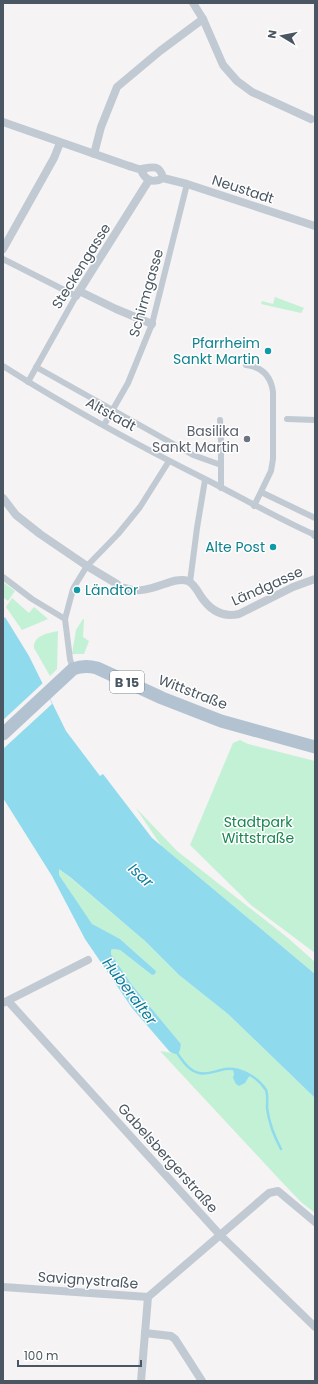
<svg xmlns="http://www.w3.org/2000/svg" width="318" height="1384" font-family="Poppins,sans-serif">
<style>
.green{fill:#c3f1d5}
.water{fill:#90daee}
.pier{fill:#f5f3f3}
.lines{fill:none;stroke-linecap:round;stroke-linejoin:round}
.stream{stroke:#90daee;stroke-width:2.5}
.pedestrian{stroke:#c1cad2;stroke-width:6}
.minor{stroke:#c1cad2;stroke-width:8}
.primary{stroke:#b3c2d1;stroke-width:13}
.culture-dot{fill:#0f9aa8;stroke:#fff;stroke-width:1.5}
.worship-dot{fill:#6b7280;stroke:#fff;stroke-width:1.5}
.labels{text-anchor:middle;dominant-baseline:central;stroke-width:3;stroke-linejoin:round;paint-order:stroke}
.shield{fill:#fff;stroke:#808990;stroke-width:1}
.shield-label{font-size:13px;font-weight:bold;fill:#4a5661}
.street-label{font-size:14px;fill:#4a5661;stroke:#fff}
.culture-label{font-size:14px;fill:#0d838f;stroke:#fff;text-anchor:end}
.worship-label{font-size:14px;fill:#5b616d;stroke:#fff;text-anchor:end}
.park-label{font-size:14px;fill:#17864f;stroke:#fff}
.water-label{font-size:15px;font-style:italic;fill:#0c7c9b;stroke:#fff}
</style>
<rect width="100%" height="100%" fill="#f5f3f3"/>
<!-- green -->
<g class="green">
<path d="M275 297 304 308 301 313 261 304 262 301 273 304Z"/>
<path d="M3 582 15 591 8 601 4 598 3 600Z"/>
<path d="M12 598 29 613 34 607 48 619 22 630 6 607Z"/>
<path d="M83 619H84L83 637 89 641 84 654H72L76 630Z"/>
<path d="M58 631 57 669 50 676 34 648C33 635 49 633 58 631Z"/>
<path d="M240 740 248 744 315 761V953L251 905 190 845 233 743Z"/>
<path d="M136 808 177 851 288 938 315 962V974L162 847Z"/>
<path d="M60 869 145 941 179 975 228 1014 315 1098V1213L301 1202 279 1179 160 1051 178 1054 181 1044 132 985 111 954V950L113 949 120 950 152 975 156 971 120 939 92 925 59 875 58 870Z"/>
</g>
<!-- water -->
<g class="water">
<path d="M5 617 29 656 66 731 100 776 103 774 152 838 315 974V1098L228 1014 179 975 145 941 70 877 59 869V875L92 924 120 939 156 971 155 974 152 975 120 950 113 949 111 950V954L132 985 181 1044 180 1050 178 1054H175L170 1052 132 1008 85 939 52 876 3 798V619Z"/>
<path d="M233 1070H236L250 1075 245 1083 239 1086 236 1084 233 1078 234 1074Z"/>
</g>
<!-- pier -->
<path class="pier" d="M43 683 52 704 3 749V720Z"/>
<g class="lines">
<!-- stream -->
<path class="stream" d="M177 1053C183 1061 189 1071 199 1073 207 1075 213 1072 221 1070 237 1065 257 1076 266 1090 268 1095 267 1103 267 1108 269 1123 274 1136 281 1149"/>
<!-- pedestrian -->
<g class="pedestrian">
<path d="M3 259 76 296 28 382"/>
<path d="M246 365C262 367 271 376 273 392V459L271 471 254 506"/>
<path d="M3 366C69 408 139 446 209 481 244 499 279 519 315 535"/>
<path d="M36 367 193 455 221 465"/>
<path d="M287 419 315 420"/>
<path d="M220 420 221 441V488"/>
<path d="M104 425 128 383 152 324 187 184"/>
<path d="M263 493 315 518"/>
<path d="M3 577 32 599 65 619"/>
<path d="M190 582 197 528 205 480"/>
<path d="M74 587 87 566 118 534 140 507 169 461"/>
<path d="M73 669 70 659 65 619 73 589"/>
</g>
<!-- minor -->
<g class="minor">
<path d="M193 3 203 19 223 65 237 81 252 92 311 119"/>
<path d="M3 122 129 166C133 167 138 170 142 169 152 167 160 164 163 178"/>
<path d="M94 154 101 127 117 87 160 51 203 19"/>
<path d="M141 170C145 180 153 184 163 178L187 184 315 226"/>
<path d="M3 249 54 158 60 143"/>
<path d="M79 291 116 309 152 324"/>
<path d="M76 296 149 180"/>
<path d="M3 498 16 515 40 534 87 566 117 584"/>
<path d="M315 534V535"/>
<path d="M125 588C149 597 172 575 188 581 194 584 197 590 200 595 209 609 222 618 239 614L293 587 315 579"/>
<path d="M8 1001 220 1235 315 1327"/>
<path d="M3 1003 88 960"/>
<path d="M3 1287 148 1297 269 1193 278 1191 315 1222"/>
<path d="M145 1333 171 1336 175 1339 202 1381"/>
<path d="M141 1381 148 1297"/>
</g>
<!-- primary -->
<path class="primary" d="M3 734 73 669C81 666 89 666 97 668L162 698 221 721 315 747"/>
</g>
<!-- markers -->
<g class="culture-dot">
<circle cx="268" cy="351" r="4"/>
<circle cx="273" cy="547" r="4"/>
<circle cx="77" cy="590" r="4"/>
</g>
<circle class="worship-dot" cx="247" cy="439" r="4"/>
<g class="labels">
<!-- shield labels -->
<rect class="shield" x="110" y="671" width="34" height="22" rx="3"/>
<g class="shield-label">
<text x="127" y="682">B 15</text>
</g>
<!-- street labels -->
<g class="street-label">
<text transform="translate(243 189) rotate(18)">Neustadt</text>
<text transform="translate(81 266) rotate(-58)">Steckengasse</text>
<text transform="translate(146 293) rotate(-74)">Schirmgasse</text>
<text transform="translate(111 414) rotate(29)">Altstadt</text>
<text transform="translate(267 586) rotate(-24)">Ländgasse</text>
<text transform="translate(193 692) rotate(21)">Wittstraße</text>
<text transform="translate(168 1158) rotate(48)">Gabelsbergerstraße</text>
<text transform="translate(88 1280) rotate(4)">Savignystraße</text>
</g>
<!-- culture labels -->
<g class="culture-label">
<text x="260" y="343">Pfarrheim<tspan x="260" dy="16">Sankt Martin</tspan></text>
<text x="265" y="547">Alte Post</text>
<text x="85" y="590" text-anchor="start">Ländtor</text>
</g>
<!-- worship labels -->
<g class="worship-label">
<text x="239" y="431">Basilika<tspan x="239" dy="16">Sankt Martin</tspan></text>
</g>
<!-- park labels -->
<g class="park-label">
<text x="258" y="822">Stadtpark<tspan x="258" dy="16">Wittstraße</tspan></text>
</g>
<!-- water labels -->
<g class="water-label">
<text transform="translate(141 875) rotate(43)">Isar</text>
<text transform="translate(130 991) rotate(53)">Huberalter</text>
</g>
</g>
<!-- border -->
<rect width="318" height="1384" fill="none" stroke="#4a5661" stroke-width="8"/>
<!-- north arrow -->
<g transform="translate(282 36) rotate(280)" stroke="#ffffff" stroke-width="3" paint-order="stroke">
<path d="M0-3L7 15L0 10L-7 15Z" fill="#4a5661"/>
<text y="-6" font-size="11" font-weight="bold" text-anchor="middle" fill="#4a5661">N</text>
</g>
<!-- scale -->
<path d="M18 1360v6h123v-6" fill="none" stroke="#4a5661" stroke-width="2"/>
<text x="24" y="1360" font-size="12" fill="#4a5661" stroke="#ffffff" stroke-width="3" paint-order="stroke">100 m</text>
</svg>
